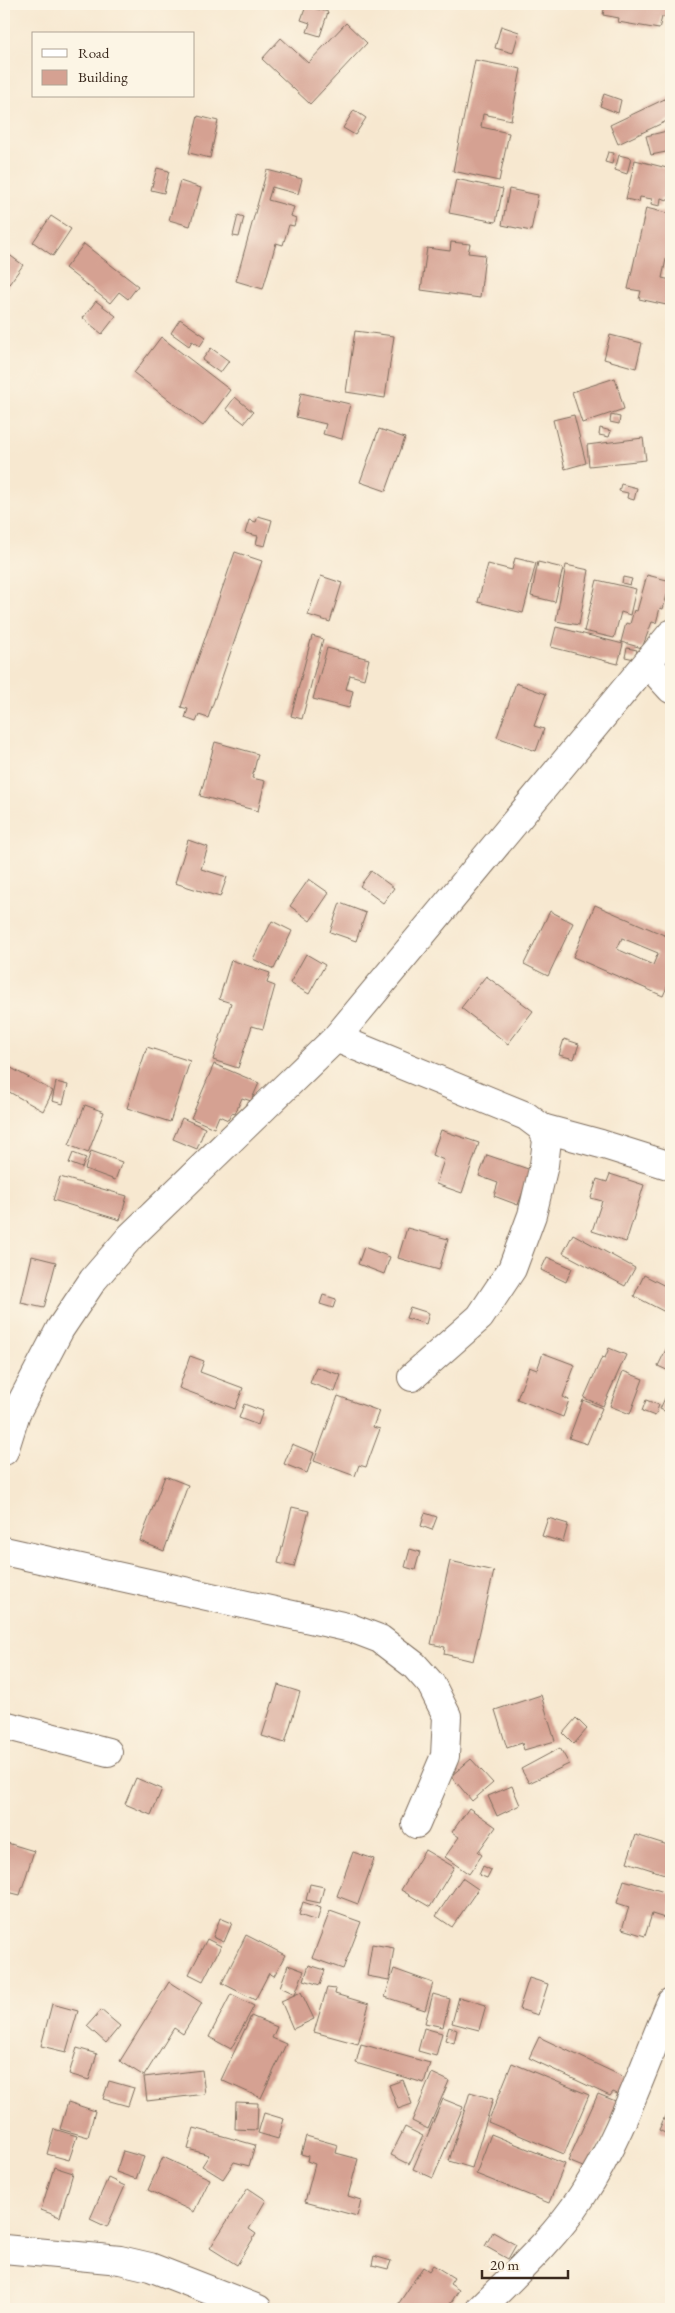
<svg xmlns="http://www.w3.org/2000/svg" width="675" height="2313" font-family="'EB Garamond',serif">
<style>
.building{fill:#d5a192;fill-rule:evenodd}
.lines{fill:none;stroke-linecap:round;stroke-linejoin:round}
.street-casing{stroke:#7d6c5c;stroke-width:30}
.street{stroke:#fff;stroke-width:28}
</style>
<rect width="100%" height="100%" fill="#fcf5e5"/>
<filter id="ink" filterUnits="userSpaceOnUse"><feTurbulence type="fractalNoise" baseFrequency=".02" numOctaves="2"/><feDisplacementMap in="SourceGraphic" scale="10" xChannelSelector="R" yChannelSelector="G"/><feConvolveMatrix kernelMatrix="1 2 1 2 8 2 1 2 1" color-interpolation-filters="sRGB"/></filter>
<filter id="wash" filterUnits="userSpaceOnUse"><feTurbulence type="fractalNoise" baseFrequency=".0096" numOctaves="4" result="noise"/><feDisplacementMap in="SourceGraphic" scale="20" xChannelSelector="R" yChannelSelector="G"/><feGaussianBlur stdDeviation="1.12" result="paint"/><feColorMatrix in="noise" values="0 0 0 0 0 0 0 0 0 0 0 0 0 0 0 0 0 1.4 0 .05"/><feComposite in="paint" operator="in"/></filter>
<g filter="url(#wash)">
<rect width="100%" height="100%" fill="#f7e8d0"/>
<g id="blocks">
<!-- building -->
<g class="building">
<path d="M605 4H668L666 17H662L659 29 618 22 619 18 603 15Z"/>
<path d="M306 6 328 12 320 36 307 32 310 23 301 20Z"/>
<path d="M346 23 367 43 310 104 262 59 281 38 308 63Z"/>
<path d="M501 26 519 32 513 53 495 48Z"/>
<path d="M475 60 521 69 511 120 483 114 481 127 509 133 499 181 453 171Z"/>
<path d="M604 94 621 100 618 113 600 106Z"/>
<path d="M671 96V119L618 144 610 125Z"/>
<path d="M354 110 366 118 355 135 343 128Z"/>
<path d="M198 116 218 121 210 158 189 153Z"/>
<path d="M671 130V151L651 155 646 136Z"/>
<path d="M608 152 614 153 612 164 605 162Z"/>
<path d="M619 155 631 158 627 174 615 170Z"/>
<path d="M635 160 671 169V201L661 198 660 206 651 204 652 199 640 197 639 202 626 199Z"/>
<path d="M157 168 169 171 164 193 151 190Z"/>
<path d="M267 170 302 179 298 194 272 187 268 200 294 207 291 216 296 218 294 226 289 225 283 245 276 243 263 289 236 281Z"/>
<path d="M456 179 503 189 496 222 449 213Z"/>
<path d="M180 181 201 188 190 226 169 220Z"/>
<path d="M509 189 538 195 531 231 502 225Z"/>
<path d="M646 208 671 214V236L662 278 671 280V306L639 299 641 291 628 289Z"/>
<path d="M238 215 244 217 239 237 233 236Z"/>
<path d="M51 216 71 229 53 256 33 242Z"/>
<path d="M451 242 470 244 468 253 485 255 480 298 421 290 427 248 450 251Z"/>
<path d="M84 244 138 286 128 299 119 292 110 303 65 268Z"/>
<path d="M4 251 23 265 4 291Z"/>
<path d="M96 301 116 316 102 334 83 318Z"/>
<path d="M180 319 206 337 200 346 192 341 189 346 171 333Z"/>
<path d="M355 331 394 336 385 398 346 392Z"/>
<path d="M610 335 642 343 636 368 604 359Z"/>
<path d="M161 337 230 390 203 426 134 373Z"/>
<path d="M211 348 229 361 220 373 202 360Z"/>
<path d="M615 378 624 409 582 423 572 392Z"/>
<path d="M301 393 350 404 342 439 323 434 326 424 296 417Z"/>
<path d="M235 397 253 412 244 423 226 409Z"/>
<path d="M574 415 586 463 565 469 553 420Z"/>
<path d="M611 415 620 417 619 424 610 422Z"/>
<path d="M600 428 611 431 609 437 599 435Z"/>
<path d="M379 429 405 438 386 491 360 482Z"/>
<path d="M643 438 646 460 589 466 587 445Z"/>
<path d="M621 484 637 488 634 500 627 498 628 493 619 491Z"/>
<path d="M258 516 272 520 265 546 256 544 258 536 245 533 249 520 256 522Z"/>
<path d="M235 552 262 561 208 718 199 715 196 722 185 718 188 709 181 707Z"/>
<path d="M515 558 536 563 523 613 478 602 488 564 512 570Z"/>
<path d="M538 562 563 568 555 602 531 596Z"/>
<path d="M566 565 589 570 579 625 556 621Z"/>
<path d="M647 575 671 581 663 609 660 608 656 623 652 622 642 648 621 642 626 623 630 624 634 610 637 611Z"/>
<path d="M321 576 342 583 330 622 308 615Z"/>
<path d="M623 577 632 579 630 585 622 583Z"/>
<path d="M597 580 636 589 630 615 621 612 614 638 584 631Z"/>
<path d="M556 627 623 644 618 664 551 647Z"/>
<path d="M312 636 323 639 302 719 291 716Z"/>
<path d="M327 648 369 659 364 679 350 675 346 689 353 691 349 708 313 699Z"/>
<path d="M627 648 637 650 635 659 625 657Z"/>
<path d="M516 683 546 694 534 726 544 729 536 751 497 737Z"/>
<path d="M215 742 258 754 252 778 265 781 258 811 200 796Z"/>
<path d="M188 840 208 847 201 869 227 877 220 897 175 883Z"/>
<path d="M371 871 394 888 383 903 360 886Z"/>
<path d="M309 879 329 893 310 921 290 906Z"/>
<path d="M340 903 366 913 356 941 330 932Z"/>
<path d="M595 905 671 938V978L663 996 573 957ZM622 938 658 953 653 965 617 949Z"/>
<path d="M550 911 573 923 548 976 524 964Z"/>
<path d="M272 921 292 931 274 969 253 959Z"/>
<path d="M306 954 325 965 309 994 290 983Z"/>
<path d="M231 960 270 973 267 983 275 986 263 1029 252 1026 238 1068 213 1060 231 1003 219 999Z"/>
<path d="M486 976 533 1011 508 1044 461 1008Z"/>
<path d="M564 1039 579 1044 574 1059 559 1055Z"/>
<path d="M147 1047 190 1061 170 1122 127 1108Z"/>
<path d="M4 1064 53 1091 43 1111 4 1089Z"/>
<path d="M214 1064 259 1083 251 1101 242 1098 235 1114 232 1113 228 1120 219 1116 214 1128 191 1118Z"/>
<path d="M56 1082 68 1085 63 1104 52 1101Z"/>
<path d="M85 1105 104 1112 88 1153 69 1145Z"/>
<path d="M182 1118 205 1128 197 1149 173 1139Z"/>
<path d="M441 1130 479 1143 462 1193 436 1184 444 1160 432 1155Z"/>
<path d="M91 1151 122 1162 115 1180 85 1169Z"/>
<path d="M73 1153 86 1158 82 1168 69 1163Z"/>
<path d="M487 1155 531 1170 518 1205 494 1196 498 1183 479 1176Z"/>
<path d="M610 1174 644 1185 626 1242 592 1231 602 1201 591 1198 597 1179 607 1182Z"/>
<path d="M60 1177 127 1196 120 1220 53 1200Z"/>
<path d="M407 1228 448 1239 439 1270 398 1258Z"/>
<path d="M573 1234 635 1268 625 1286 563 1253Z"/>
<path d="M364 1247 390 1257 384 1274 358 1264Z"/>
<path d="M32 1256 56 1262 44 1308 21 1303Z"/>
<path d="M547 1257 572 1268 566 1282 541 1270Z"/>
<path d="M644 1275 671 1289V1315L634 1296Z"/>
<path d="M323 1295 336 1299 333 1308 320 1304Z"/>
<path d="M410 1307 429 1313 426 1324 406 1318Z"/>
<path d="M671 1339V1372L658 1366Z"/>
<path d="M609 1348 626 1355 603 1406 584 1398 602 1357 605 1358Z"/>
<path d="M543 1353 575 1365 563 1397 569 1400 563 1417 517 1399 529 1367 537 1370Z"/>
<path d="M190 1356 204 1361 200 1372 243 1388 235 1409 179 1388Z"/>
<path d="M316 1367 341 1375 335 1392 310 1383Z"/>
<path d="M623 1371 643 1379 630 1414 610 1406Z"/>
<path d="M671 1385V1414L660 1409Z"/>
<path d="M338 1396 379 1411 373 1427 380 1429 366 1467 359 1465 355 1476 314 1461Z"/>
<path d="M583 1400 602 1408 587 1444 569 1438Z"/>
<path d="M646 1400 659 1405 655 1416 642 1411Z"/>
<path d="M244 1404 263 1411 258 1425 239 1418Z"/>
<path d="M292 1444 314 1453 307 1473 284 1464Z"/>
<path d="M165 1476 188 1485 164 1551 140 1541Z"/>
<path d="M292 1507 309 1511 294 1567 278 1563Z"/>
<path d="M425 1513 437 1517 432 1530 421 1526Z"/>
<path d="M548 1518 568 1524 563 1542 542 1536Z"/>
<path d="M410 1549 420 1552 415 1570 405 1567Z"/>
<path d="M450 1561 494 1571 473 1661 444 1654 445 1647 431 1644Z"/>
<path d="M278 1685 300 1692 285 1743 262 1736Z"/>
<path d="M541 1695 555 1741 524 1750 522 1743 507 1748 495 1710Z"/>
<path d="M576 1718 587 1729 574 1744 563 1733Z"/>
<path d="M560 1748 569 1764 529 1783 521 1769Z"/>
<path d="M471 1759 493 1783 472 1801 451 1776Z"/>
<path d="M136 1778 162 1789 151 1815 125 1804Z"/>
<path d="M512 1786 520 1805 497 1816 488 1796Z"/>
<path d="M469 1808 496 1827 478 1852 482 1855 469 1874 445 1857 459 1837 452 1832Z"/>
<path d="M636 1835 671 1846V1876L627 1862Z"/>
<path d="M4 1842 34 1851 20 1895 4 1891V1878L8 1864 4 1863Z"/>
<path d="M425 1850 454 1867 430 1907 401 1890Z"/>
<path d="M353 1852 374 1859 358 1904 337 1896Z"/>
<path d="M483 1866 491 1870 487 1878 479 1875Z"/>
<path d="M462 1878 478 1889 452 1927 436 1916Z"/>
<path d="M624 1880 671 1894V1920L652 1914 645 1936 622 1929 629 1907 617 1903Z"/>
<path d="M310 1884 324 1887 320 1903 306 1900Z"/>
<path d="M303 1902 321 1908 317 1921 299 1915Z"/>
<path d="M330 1911 361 1922 343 1969 312 1958Z"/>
<path d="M220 1918 232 1923 224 1942 213 1937Z"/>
<path d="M246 1935 285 1955 274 1976 269 1973 255 2000 222 1983Z"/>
<path d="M207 1939 221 1946 203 1981 189 1974Z"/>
<path d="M372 1944 394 1948 389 1980 367 1976Z"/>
<path d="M288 1965 304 1971 295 1994 280 1987Z"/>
<path d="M309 1965 325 1970 320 1985 304 1980Z"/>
<path d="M394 1969 433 1983 425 2010 385 1997Z"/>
<path d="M529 1978 548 1984 538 2015 519 2009Z"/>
<path d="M169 1982 202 2003 183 2034 174 2028 144 2076 120 2061Z"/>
<path d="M327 1988 336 1989 335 1994 369 2004 358 2044 314 2032Z"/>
<path d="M301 1992 314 2019 293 2029 281 2001Z"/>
<path d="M231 1994 254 2006 231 2049 209 2037Z"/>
<path d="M433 1994 450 1999 443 2027 425 2023Z"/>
<path d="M459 1997 486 2005 479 2030 452 2023Z"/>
<path d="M52 2004 78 2011 66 2052 41 2046Z"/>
<path d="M101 2010 120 2026 106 2043 87 2026Z"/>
<path d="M251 2016 277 2027 272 2038 286 2044 261 2098 221 2080Z"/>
<path d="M449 2027 457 2030 454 2043 445 2040Z"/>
<path d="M424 2028 442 2033 436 2056 418 2051Z"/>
<path d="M539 2037 632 2081 624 2097 613 2092 610 2096 529 2058Z"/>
<path d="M361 2044 430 2063 424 2083 356 2063Z"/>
<path d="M77 2048 97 2054 89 2080 69 2074Z"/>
<path d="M512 2063 589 2095 564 2154 488 2122Z"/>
<path d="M202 2070 205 2094 147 2101 144 2077Z"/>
<path d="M432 2073 449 2081 428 2129 412 2121Z"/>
<path d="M403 2080 412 2104 398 2109 389 2085Z"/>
<path d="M109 2081 134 2088 128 2106 103 2099Z"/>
<path d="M470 2092 493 2099 472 2168 449 2161Z"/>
<path d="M598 2094 618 2102 588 2169 568 2161Z"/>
<path d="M443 2099 463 2107 433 2178 413 2169Z"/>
<path d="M68 2102 95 2111 88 2137 60 2129Z"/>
<path d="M236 2102 258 2103 257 2130 235 2129Z"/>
<path d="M671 2102V2136L659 2130Z"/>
<path d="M264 2113 284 2119 278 2139 258 2133Z"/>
<path d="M405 2127 423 2136 409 2164 391 2155Z"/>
<path d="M194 2128 255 2145 249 2166 234 2162 223 2179 202 2166 209 2155 188 2149Z"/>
<path d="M54 2129 77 2136 69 2160 47 2154Z"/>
<path d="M491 2134 565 2164 549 2203 476 2174Z"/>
<path d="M306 2136 338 2145 336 2153 358 2159 348 2196 361 2200 357 2216 305 2202 315 2164 307 2161 308 2156 301 2154Z"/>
<path d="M123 2151 144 2157 136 2179 116 2172Z"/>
<path d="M163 2157 210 2179 194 2212 148 2190Z"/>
<path d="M54 2167 73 2173 60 2217 41 2210Z"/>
<path d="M108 2178 125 2186 107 2227 90 2219Z"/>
<path d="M248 2188 266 2200 249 2229 256 2234 237 2265 210 2248Z"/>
<path d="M493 2232 516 2245 508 2259 485 2246Z"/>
<path d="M374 2256 391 2261 388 2269 372 2265Z"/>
<path d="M433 2265 454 2278 450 2284 459 2290 447 2309H395L423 2267 429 2271Z"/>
</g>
</g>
</g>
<g filter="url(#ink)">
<use href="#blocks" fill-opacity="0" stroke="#7d6c5c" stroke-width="1"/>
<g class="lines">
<!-- street casing -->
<g class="street-casing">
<g id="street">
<path d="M648 664 671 689"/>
<path d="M336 1038 526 1116 542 1128 547 1140 544 1165 532 1215 512 1269 480 1317 412 1377"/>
<path d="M542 1128 601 1144 671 1166"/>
<path d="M4 1451 16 1413 60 1329 93 1280 131 1236 336 1038 671 634"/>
<path d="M4 1551 351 1628 380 1639 414 1665 431 1684 447 1716 445 1756 416 1824"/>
<path d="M4 1725 108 1752"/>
<path d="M4 2249 120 2260 150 2267 258 2309"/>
<path d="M480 2309C515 2274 555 2238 582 2196 621 2137 643 2067 671 2002"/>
</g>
</g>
<!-- street -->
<use href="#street" class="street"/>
</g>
</g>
<!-- margin -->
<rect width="675" height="2313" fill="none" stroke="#fcf5e5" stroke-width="20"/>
<!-- legend -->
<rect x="32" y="32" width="162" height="65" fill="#fcf5e5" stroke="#afa495"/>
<rect x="42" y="49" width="25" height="8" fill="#ffffff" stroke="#afa495"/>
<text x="78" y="58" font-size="15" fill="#3b2a1e">Road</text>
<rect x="42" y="70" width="25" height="15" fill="#d5a192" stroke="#afa495"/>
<text x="78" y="82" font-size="15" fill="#3b2a1e">Building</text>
<!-- scale -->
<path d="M482 2270v8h86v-8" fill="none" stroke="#3b2a1e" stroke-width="2.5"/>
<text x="490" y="2270" font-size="15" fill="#3b2a1e" stroke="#fcf5e5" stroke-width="4" paint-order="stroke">20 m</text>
</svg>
